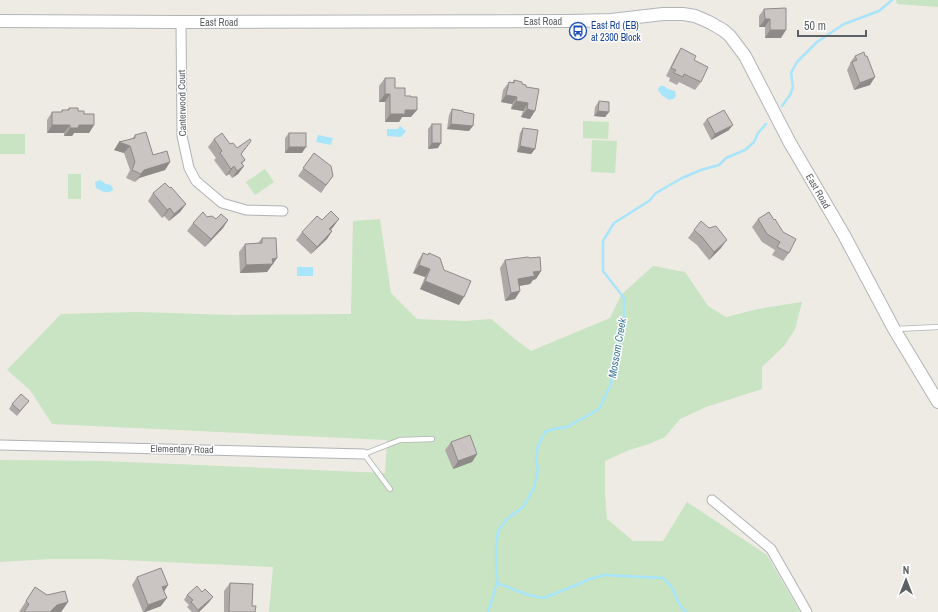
<svg xmlns="http://www.w3.org/2000/svg" width="938" height="612" font-family="'Archivo Narrow',sans-serif">
<style>
.green{fill:#c8e4c2}
.water{fill:#a8e5fb}
.lines{fill:none;stroke-linecap:round;stroke-linejoin:round}
.stream{stroke:#a8e5fb;stroke-width:2.5}
.service-casing{stroke:#b0b3b6;stroke-width:6}
.minor-casing{stroke:#b0b3b6;stroke-width:11}
.secondary-casing{stroke:#b1b5b8;stroke-width:14}
.service{stroke:#fff;stroke-width:4.5}
.minor{stroke:#fff;stroke-width:9}
.secondary{stroke:#fff;stroke-width:12}
.wall{fill:#aea9a7}
.shaded-wall{fill:#8d8a88}
.building{fill:#cac5c2;stroke:#8d8a88}
.labels{text-anchor:middle;dominant-baseline:central;stroke-width:3;stroke-linejoin:round;paint-order:stroke}
.street-label{font-size:10px;fill:#5c6164;stroke:#fff}
.transit-label{font-size:10px;fill:#164399;stroke:#fff;text-anchor:start}
.water-label{font-size:11px;font-style:italic;fill:#3f7b9b;stroke:#fff}
</style>
<rect width="100%" height="100%" fill="#eeeae4"/>
<!-- green -->
<g class="green">
<path d="M896 0H938V7L897 4Z"/>
<path d="M583 121 609 122 608 139 583 138Z"/>
<rect x="0" y="134" width="25" height="20"/>
<path d="M592 140 617 141 615 173 591 172Z"/>
<path d="M265 169 274 182 255 195 246 182Z"/>
<rect x="68" y="174" width="13" height="25"/>
<path d="M380 219 391 293 417 319 464 321 491 319 515 339 531 351 610 318 621 295 653 266 685 272 708 306 726 317 758 309 802 302 795 329 785 345 762 367V389L706 407 680 419 665 437 649 444 629 450 605 461V494L607 519 633 541H663L687 502 767 555 800 612H269L273 567 101 559H50L0 562V460L103 461 385 473 387 440 52 424 30 390 7 370 61 314 136 312 232 315 351 314 353 221Z"/>
</g>
<!-- water -->
<g class="water">
<path d="M660 86H664L668 89 675 91 676 95 675 98 670 100C665 98 659 94 658 89Z"/>
<path d="M400 126 406 131 401 137 387 136V129H398Z"/>
<path d="M318 135 333 138 331 145 316 142Z"/>
<path d="M100 180 106 184 111 185 113 189 112 191C105 194 102 191 96 188L95 182Z"/>
<rect x="297" y="267" width="16" height="9"/>
</g>
<g class="lines">
<!-- stream -->
<g class="stream">
<path d="M782 106 790 95 793 87 791 73 797 62 817 42 844 24 879 11 892 0"/>
<path d="M497 583 528 595 544 598 581 583 587 580 604 575 663 578 671 586 679 604 686 612"/>
<path d="M488 612 497 583 496 549 498 531 506 520 524 506 534 487 538 471 536 458 538 446 545 432 553 429 567 427 599 409 611 384 613 366 624 315V298L603 271V241L614 223 649 201 656 193 682 178 701 170 719 165 726 158 745 150 754 142 758 133 766 124"/>
</g>
<!-- service casing -->
<g class="service-casing">
<g id="service">
<path d="M896 329 938 327"/>
<path d="M390 489 364 454 400 440 432 439"/>
</g>
</g>
<!-- minor casing -->
<g class="minor-casing">
<g id="minor">
<path d="M181 22 182 136 189 168 196 181 222 203 246 210 283 211"/>
<path d="M0 445 364 454"/>
<path d="M712 500 771 549 807 612"/>
</g>
</g>
<!-- secondary casing -->
<g class="secondary-casing">
<path id="secondary" d="M0 21 181 22 568 21 611 20 663 14H683L695 16 709 22 723 30 730 36 745 56 790 143 844 235 894 329 938 402"/>
</g>
<!-- service -->
<use href="#service" class="service"/>
<!-- minor -->
<use href="#minor" class="minor"/>
<!-- secondary -->
<use href="#secondary" class="secondary"/>
</g>
<!-- wall -->
<g class="wall">
<path d="M764 9 781 38H765V27H759V16Z"/>
<path d="M681 48 694 60 701 82 695 90 679 82 677 85 669 81 670 78 666 76 676 56Z"/>
<path d="M855 56 870 85 854 90 847 70 850 64V63Z"/>
<path d="M385 78 395 88 405 96 411 117H402L399 122H385V102H379V86Z"/>
<path d="M514 80 526 87 530 119 521 117 523 111 511 109 512 104 501 102 503 90 509 82 512 83Z"/>
<path d="M599 101 609 112 605 117 594 116 595 107Z"/>
<path d="M69 108 84 114 94 125 89 133H74L72 136H64V133H47V120L52 112H61L62 110H67Z"/>
<path d="M452 109 463 112 469 131 447 129 449 115Z"/>
<path d="M707 119 729 130 711 140 703 124Z"/>
<path d="M432 124 438 148 428 149V129Z"/>
<path d="M523 128 535 149 531 154 517 152 520 133Z"/>
<path d="M289 133 302 153H285V138Z"/>
<path d="M135 135 153 155 170 162 165 170 139 178 135 182 126 178 130 170 124 153 114 150 132 139Z"/>
<path d="M214 139 230 144 237 148H246L241 154 245 160 242 164 244 166 238 174 232 178 229 174 226 176 214 160 216 158 208 147Z"/>
<path d="M314 153 333 176 321 193 298 176Z"/>
<path d="M170 188 186 204 180 212 169 221 164 216 162 218 148 201 153 193Z"/>
<path d="M769 212 789 253 783 261 772 255 775 250 762 242 752 227 758 219Z"/>
<path d="M207 217 216 219 228 220 223 228 205 247 187 231 193 223Z"/>
<path d="M322 220 334 226 331 230 332 231 327 239 311 254 296 240 302 232Z"/>
<path d="M694 230 721 248 709 260 697 245 688 238Z"/>
<path d="M262 238 277 258 267 272 240 273 239 252 245 244 258 243Z"/>
<path d="M423 253 427 255 429 253 444 270 459 305 420 289 425 277 413 273 418 261Z"/>
<path d="M505 260 541 271 536 279 533 280 530 284 519 286 520 291 515 299 505 301 500 268Z"/>
<path d="M29 401 17 416 9 409 12 404Z"/>
<path d="M451 442 477 454 472 462 453 469 445 450Z"/>
<path d="M137 577 168 585 164 591 161 606 145 612H143L132 585Z"/>
<path d="M230 583 252 606 255 612H224V591Z"/>
<path d="M35 587 47 595 68 602 61 612H19Z"/>
<path d="M202 592 213 597 209 602 199 612H192L187 607 189 605 184 600 187 595Z"/>
</g>
<!-- shaded-wall -->
<g class="shaded-wall">
<path d="M765 19H770L765 27H759Z"/>
<path d="M770 30H786L781 38H765Z"/>
<path d="M875 77 870 85 854 90 860 83Z"/>
<path d="M385 94H390L385 102H379Z"/>
<path d="M506 95 517 97 512 104 501 102Z"/>
<path d="M516 101 528 103 523 111 511 109Z"/>
<path d="M527 109 535 111 530 119 521 117Z"/>
<path d="M405 110H417L411 117H402L399 122H385L390 114Z"/>
<path d="M598 111 609 112 605 117 594 116Z"/>
<path d="M451 124 473 126 469 131 447 129Z"/>
<path d="M52 125H70L64 133H47Z"/>
<path d="M79 125H94L89 133H74L72 136H64L70 128Z"/>
<path d="M733 125 729 130 711 140 715 134Z"/>
<path d="M119 142 130 146 124 153 114 150Z"/>
<path d="M432 143H441L438 148 428 149Z"/>
<path d="M520 146 535 149 531 154 517 152Z"/>
<path d="M289 147H306L302 153H285Z"/>
<path d="M170 162 165 170 139 178 135 182 144 170Z"/>
<path d="M234 166 229 174 226 176 231 169Z"/>
<path d="M244 166 238 174 232 178 237 171Z"/>
<path d="M186 204 180 212 169 221 174 214Z"/>
<path d="M170 208 164 216 162 218 167 210Z"/>
<path d="M339 219 334 226 324 236 329 229Z"/>
<path d="M228 220 223 228 205 247 211 239Z"/>
<path d="M332 231 327 239 311 254 317 247Z"/>
<path d="M727 240 721 248 709 260 714 252Z"/>
<path d="M277 258 267 272 240 273 246 265 272 259Z"/>
<path d="M419 265 430 269 425 277 413 273Z"/>
<path d="M541 271 536 279 533 280 530 284 513 287 518 279 533 272Z"/>
<path d="M425 281 464 297 459 305 420 289Z"/>
<path d="M520 291 515 299 505 301 511 293Z"/>
<path d="M477 454 472 462 453 469 458 461Z"/>
<path d="M168 585 163 593 162 587Z"/>
<path d="M213 597 209 602 199 612H197Z"/>
<path d="M167 598 161 606 145 612H144L148 605Z"/>
<path d="M68 602 61 612H50L57 605Z"/>
</g>
<!-- building -->
<g class="building">
<path d="M786 8V30H770V19H765L764 9Z"/>
<path d="M681 48 696 56 694 60 708 67 701 82 684 74 683 77 674 73 676 70 671 68Z"/>
<path d="M864 52 865 56H867L875 77 860 83 852 62 857 60 855 56Z"/>
<path d="M385 78H395V88H405V96H411V97H417V110H405V114H390V94H385Z"/>
<path d="M514 80 522 82V84L526 85V87L539 89 535 111 527 109 528 103 516 101 517 97 506 95 509 82 514 83Z"/>
<path d="M599 101 609 102V112L598 111Z"/>
<path d="M69 108H78V111H84V114H94V125H79L78 128H70V125H52V112H62V110H69Z"/>
<path d="M452 109 463 111V112L474 114 473 126 451 124Z"/>
<path d="M724 110 733 125 715 134 707 119Z"/>
<rect x="432" y="124" width="9" height="19"/>
<path d="M523 128 538 130 535 149 520 146Z"/>
<path d="M146 132 153 155 167 151 170 162 144 170 141 174 132 170 135 162 130 146 119 142 135 138V135Z"/>
<path d="M222 133 230 144 233 143 237 148 250 139 251 141 241 154 245 160 241 163 244 166 237 171 234 166 231 169 220 153 222 151 214 139Z"/>
<rect x="289" y="133" width="17" height="14"/>
<path d="M314 153 331 166 333 176 326 185 303 168Z"/>
<path d="M165 183 170 188 171 187 186 204 174 214 170 208 167 210 153 193Z"/>
<path d="M331 211 339 219 329 229 332 231 317 247 302 232 317 216 322 220Z"/>
<path d="M203 212 207 217 212 216 216 219 221 214 228 220 211 239 193 223Z"/>
<path d="M769 212 774 220 775 219 783 232 796 239 789 253 777 247 780 242 767 234 758 219Z"/>
<path d="M701 221 709 228 716 226 727 240 714 252 702 237 694 230Z"/>
<path d="M262 238H276L277 258 272 259 273 264 246 265 245 244 262 243Z"/>
<path d="M423 253 428 255 429 253 440 258 444 270 471 281 464 297 425 281 430 269 419 265Z"/>
<path d="M528 257 530 258 540 257 541 271 533 272 535 276 518 279 520 291 511 293 505 260Z"/>
<path d="M21 394 29 401 20 411 12 404Z"/>
<path d="M470 435 477 454 458 461 451 442Z"/>
<path d="M161 568 168 585 162 587 167 598 148 605 137 577Z"/>
<path d="M230 583 253 584 252 606H256L255 612H229Z"/>
<path d="M197 586 202 592 205 589 213 597 198 610 191 602 193 600 187 595Z"/>
<path d="M35 587 47 595 65 591 68 602 57 605 50 612H24L29 604 26 601Z"/>
</g>
<!-- icons -->
<defs>
<g id="bus-ring" transform="scale(0.9)"><circle r="9.5" fill="#fff" stroke="#1a4fb4" stroke-width="1.5"/><path d="M-5-6H5V4H4V6H2V4H-2V6H-4V4H-5ZM-3.5-4V0h7V-4ZM-3.5 1.2v1.5H-2V1.2ZM2 1.2v1.5H3.5V1.2Z" fill="#1a4fb4"/></g>
</defs>
<g fill-rule="evenodd">
<use href="#bus-ring" x="578" y="31"/>
</g>
<g class="labels">
<!-- street labels -->
<g class="street-label">
<text x="543" y="21">East Road</text>
<text x="219" y="22">East Road</text>
<text transform="translate(182 103) rotate(-91)">Canterwood Court</text>
<text transform="translate(818 191) rotate(60)">East Road</text>
<text transform="translate(182 449) rotate(1)">Elementary Road</text>
</g>
<!-- transit labels -->
<g class="transit-label">
<text x="591" y="25">East Rd (EB)<tspan x="591" dy="12">at 2300 Block</tspan></text>
</g>
<!-- water labels -->
<g class="water-label">
<text transform="translate(617 348) rotate(-80)">Mossom Creek</text>
</g>
</g>
<!-- north arrow -->
<g transform="translate(906 580)" stroke="#ffffff" stroke-width="3" paint-order="stroke">
<path d="M0-3L7 15L0 10L-7 15Z" fill="#5c6164"/>
<text y="-6" font-size="11" font-weight="bold" text-anchor="middle" fill="#5c6164">N</text>
</g>
<!-- scale -->
<path d="M798 30v6h68v-6" fill="none" stroke="#5c6164" stroke-width="2"/>
<text x="804" y="30" font-size="12" fill="#5c6164" stroke="#ffffff" stroke-width="3" paint-order="stroke">50 m</text>
</svg>
